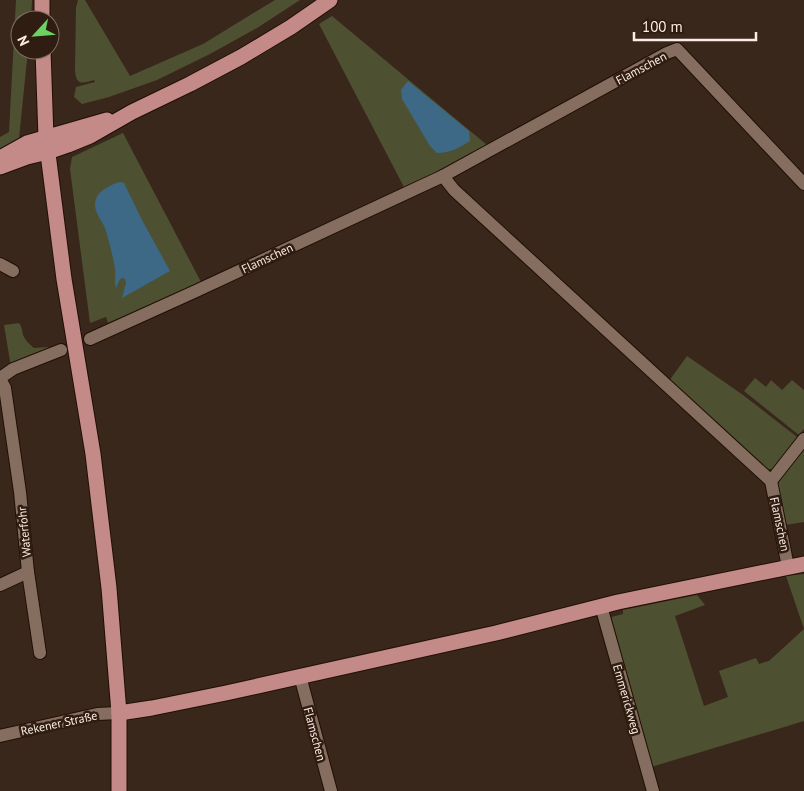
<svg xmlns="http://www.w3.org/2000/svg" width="804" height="791" font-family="'PT Sans',sans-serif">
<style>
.green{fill:#4e5032}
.water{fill:#3d6987}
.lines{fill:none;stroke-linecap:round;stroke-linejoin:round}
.minor-casing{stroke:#210f05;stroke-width:14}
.major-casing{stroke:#210f05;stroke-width:17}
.minor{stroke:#856e60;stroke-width:12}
.major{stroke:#c38a88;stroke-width:15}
.labels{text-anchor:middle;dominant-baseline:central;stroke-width:5;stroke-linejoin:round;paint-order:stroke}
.street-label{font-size:12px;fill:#fbede5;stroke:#301d12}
</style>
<rect width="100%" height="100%" fill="#3a271b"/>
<!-- green -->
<g class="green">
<path d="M16 0H32L31 20H20V50H28L19 138 0 149V137L9 132Z"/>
<path d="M78 0H85L130 76 203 44 275 0H300L257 28 210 54 157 80 109 97 82 104 74 97 76 87 95 82 94 80C81 84 76 85 75 70L76 8Z"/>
<path d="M332 16 487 145 433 175 405 189 319 24Z"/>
<path d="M123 133 201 282 108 323 106 317 90 323 70 169 72 157Z"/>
<path d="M19 323C22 327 22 330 23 335 25 340 29 344 34 348L49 347 40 353 11 367 4 325Z"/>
<path d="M687 356 743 395 797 437 773 469H765L669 381Z"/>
<path d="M755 378 766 387 771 380 782 390 792 380 804 390V429L799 435 744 391Z"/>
<path d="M804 448V522L785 525 776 485Z"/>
<path d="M804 574V721L651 767 608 618 623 614V610L697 595 705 605 675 616 704 706 728 697 719 671 756 658 759 664 769 661 804 629 786 576Z"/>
</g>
<!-- water -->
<g class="water">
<path d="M408 81 469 131 470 141C459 148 450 153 437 153L430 146 402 99 401 90Z"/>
<path d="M120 182 124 183 142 220 170 271 122 298 126 283 125 279 123 278 120 279 116 288C114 282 116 276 115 269 113 256 109 241 105 228 101 219 92 210 96 199 99 190 112 184 120 182Z"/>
</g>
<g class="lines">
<!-- minor casing -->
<g class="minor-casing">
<g id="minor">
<path d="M0 264 13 271"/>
<path d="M90 339 196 291 443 176"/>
<path d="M0 378 13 369 61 350"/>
<path d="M0 379 5 388 20 492 28 572 40 653"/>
<path d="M771 481 454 190 443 176 667 53 677 49 804 184"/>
<path d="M788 567 771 481 804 439"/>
<path d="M0 585 28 572"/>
<path d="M601 606 653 791"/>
<path d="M300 676 331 791"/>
<path d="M0 736 97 714 119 713"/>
</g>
</g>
<!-- major casing -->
<g class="major-casing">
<g id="major">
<path d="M42 20V0"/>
<path d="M43 50 46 138 64 279 93 454 109 588 119 713V791"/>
<path d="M0 158 27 143 107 120"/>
<path d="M0 167 27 157 48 152 68 145 90 136 132 112 190 84 241 57 291 27 330 0"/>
<path d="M119 713 152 708 226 693 496 633 618 602 804 564"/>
</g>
</g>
<!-- minor -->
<use href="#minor" class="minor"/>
<!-- major -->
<use href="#major" class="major"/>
</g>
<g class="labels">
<!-- street labels -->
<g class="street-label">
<text transform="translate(641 68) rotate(-28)">Flamschen</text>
<text transform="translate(267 258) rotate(-25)">Flamschen</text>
<text transform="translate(780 524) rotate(78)">Flamschen</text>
<text transform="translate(24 532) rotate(-96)">Waterfohr</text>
<text transform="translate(627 699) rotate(74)">Emmerickweg</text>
<text transform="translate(59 723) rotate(-12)">Rekener Straße</text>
<text transform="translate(315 734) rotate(75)">Flamschen</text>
</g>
</g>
<!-- north arrow -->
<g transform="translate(35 35) rotate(244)"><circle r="24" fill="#301d12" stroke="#817066"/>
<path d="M0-4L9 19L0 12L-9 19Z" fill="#6bd362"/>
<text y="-8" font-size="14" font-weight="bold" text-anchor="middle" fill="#fbede5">N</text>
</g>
<!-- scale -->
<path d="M634 32v8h122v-8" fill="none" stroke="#fbede5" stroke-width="2.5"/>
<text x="642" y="32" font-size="15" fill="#fbede5" stroke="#301d12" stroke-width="4" paint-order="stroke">100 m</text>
</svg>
